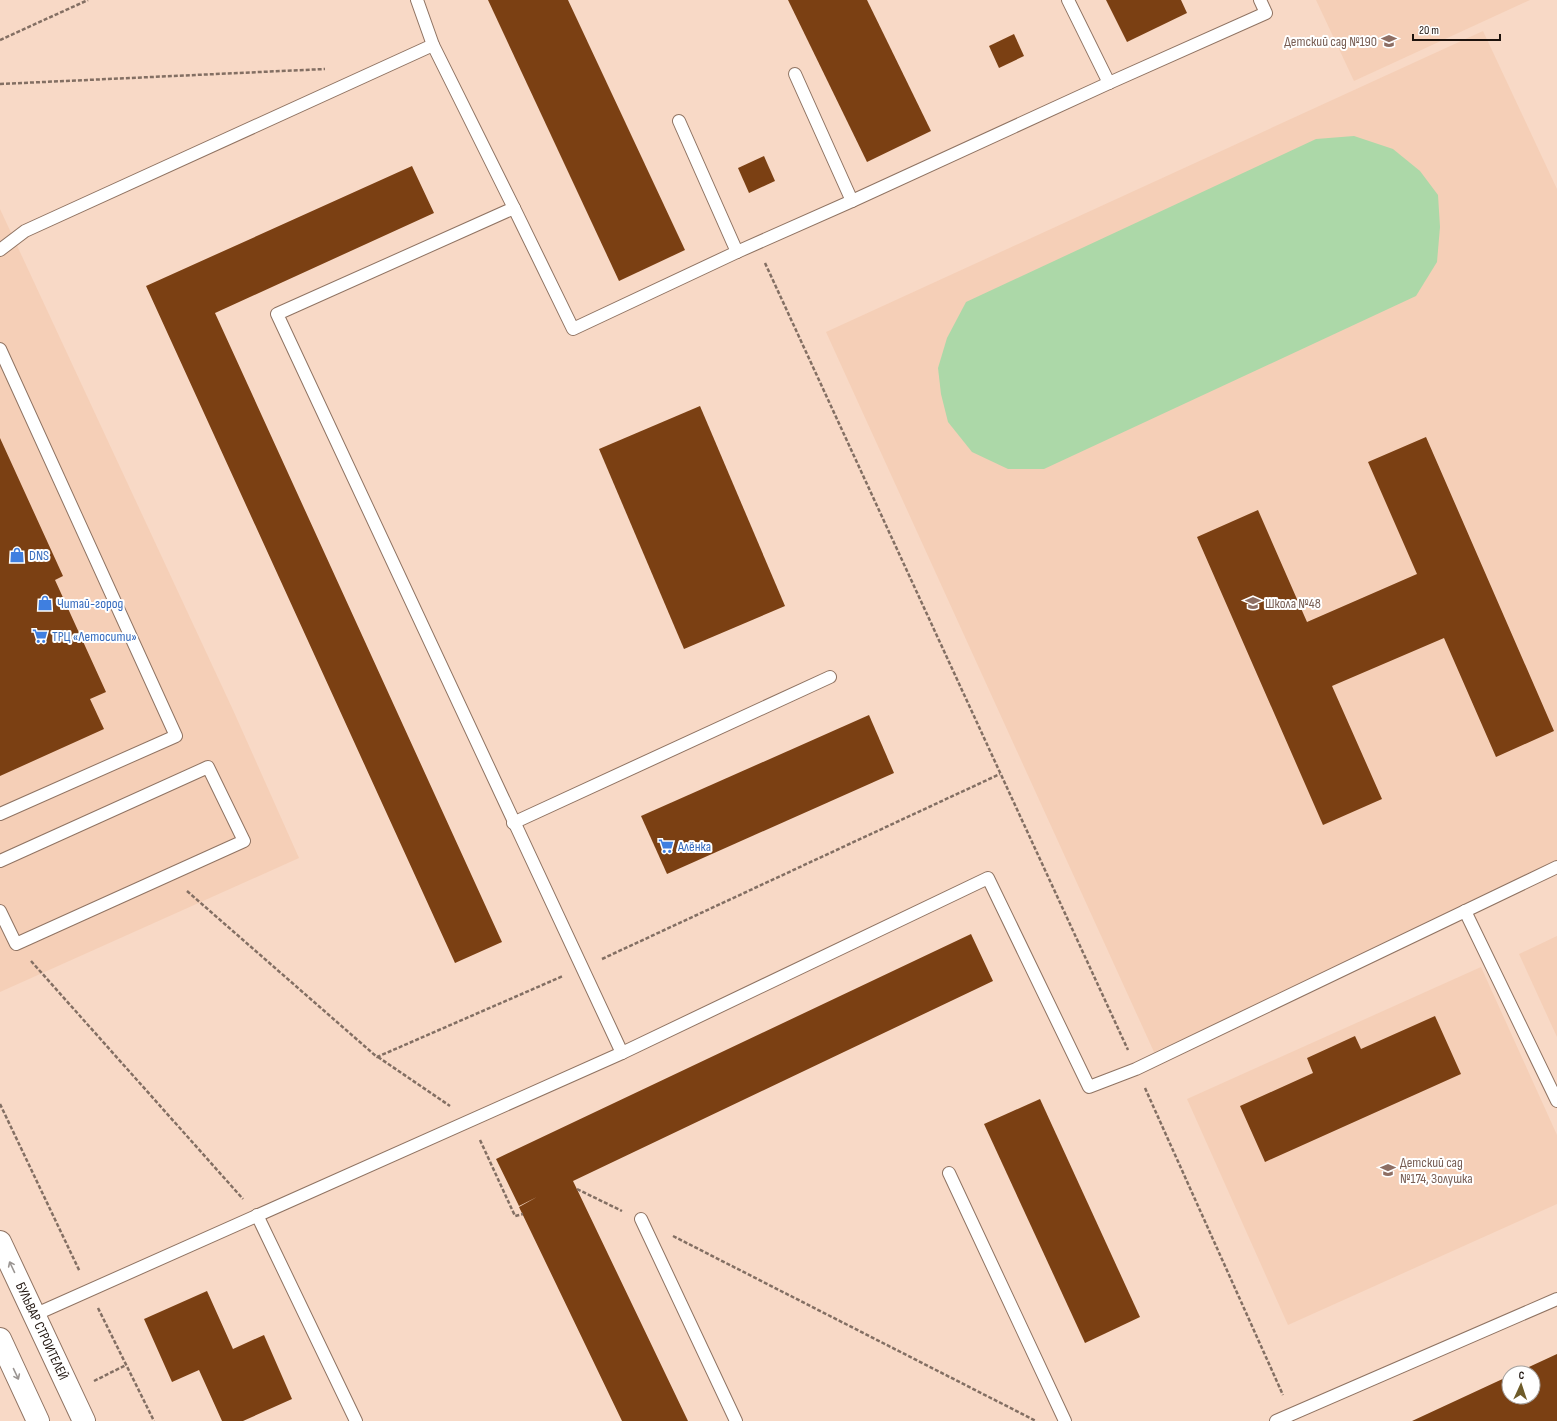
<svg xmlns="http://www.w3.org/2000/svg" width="1557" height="1421" font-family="'Sofia Sans Condensed',sans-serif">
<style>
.built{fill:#f5cfb7}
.green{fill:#acd8a8}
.building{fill:#7b4013}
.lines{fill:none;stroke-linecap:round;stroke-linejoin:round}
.service-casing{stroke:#8f7362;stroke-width:14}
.secondary-casing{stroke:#8f7362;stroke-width:24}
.path{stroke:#836f63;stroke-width:2.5;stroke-dasharray:4 2;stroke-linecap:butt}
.service{stroke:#fff;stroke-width:12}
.secondary{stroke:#fff;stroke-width:22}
.oneway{stroke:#9a9592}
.labels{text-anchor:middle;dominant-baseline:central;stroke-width:4;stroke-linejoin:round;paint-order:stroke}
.education-label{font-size:14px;fill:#785e54;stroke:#fff;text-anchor:start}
.shop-label{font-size:14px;fill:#366cbe;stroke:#fff;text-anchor:start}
.street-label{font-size:14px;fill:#1e130d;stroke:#fff}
</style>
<rect width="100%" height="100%" fill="#f8d9c6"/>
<!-- built -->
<g class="built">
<path d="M1316 0H1530L1354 81Z"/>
<path d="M1483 31 1557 189V873L1154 1052 826 332Z"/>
<path d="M0 209 233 710 299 858 0 992Z"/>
<path d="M1557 936V1037L1519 954Z"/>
<path d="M1481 967 1557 1135V1204L1288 1325 1187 1099Z"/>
</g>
<!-- green -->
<path class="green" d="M1354 136 1393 149 1420 171 1438 195 1440 227 1437 262 1416 296 1044 469H1008L972 452 948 422 941 394 938 368 947 338 966 302 1316 139Z"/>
<!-- building -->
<g class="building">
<path d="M488 0H568L685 250 619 281Z"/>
<path d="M788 0H867L931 131 867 162Z"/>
<path d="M1106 0H1181L1187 13 1127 42Z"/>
<path d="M1014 34 1024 56 999 68 989 46Z"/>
<path d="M764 156 775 181 749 193 738 168Z"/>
<path d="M412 166 434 213 215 313 502 942 455 963 146 286Z"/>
<path d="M700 406 785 606 684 649 599 449Z"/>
<path d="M1426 437 1554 731 1496 757 1444 638 1332 686 1382 799 1323 825 1197 537 1258 510 1307 622 1417 574 1368 462Z"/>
<path d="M0 438 63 576 55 580 106 692 90 699 104 729 0 776Z"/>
<path d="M869 715 894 773 667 874 641 816Z"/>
<path d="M971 934 993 981 573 1181 688 1421H622L519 1207 537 1197 519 1206 496 1159Z"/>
<path d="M1435 1016 1461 1074 1265 1162 1240 1106 1313 1073 1307 1058 1355 1036 1361 1049Z"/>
<path d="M1040 1099 1140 1317 1085 1343 984 1124Z"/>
<path d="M207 1291 233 1349 264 1335 292 1399 243 1421H222L199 1370 172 1382 144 1319Z"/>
<path d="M1557 1354V1421H1412L1509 1376V1397H1533V1373H1516Z"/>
</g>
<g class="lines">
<!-- service casing -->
<g class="service-casing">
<g id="service">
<path d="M417 0 433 45 514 208"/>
<path d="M1068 0 1109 83"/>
<path d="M795 74 852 201"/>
<path d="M679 121 737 252"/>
<path d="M0 250 25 231 433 45"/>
<path d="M0 349 176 736 0 814"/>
<path d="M513 823 830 677"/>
<path d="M0 861 208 767 244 841 16 944 0 911"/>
<path d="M1465 911 1557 1101"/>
<path d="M622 1053 277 314 514 208 573 329 737 252 852 201 1109 83 1266 13 1260 0"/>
<path d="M949 1173 1065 1421"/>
<path d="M257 1215 356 1421"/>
<path d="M641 1219 736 1421"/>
<path d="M34 1315 622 1053 988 878 1089 1087 1136 1069 1557 867"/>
<path d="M1276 1421 1557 1299"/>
</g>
</g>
<!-- secondary casing -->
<g class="secondary-casing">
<g id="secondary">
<path d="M0 1242 84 1421"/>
<path d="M0 1339 38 1421"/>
</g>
</g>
<!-- path -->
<g class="path">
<path d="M0 40 88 0"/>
<path d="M0 84 325 69"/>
<path d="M765 263 1128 1050"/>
<path d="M187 891 377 1057 563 976"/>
<path d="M602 959 1000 774"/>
<path d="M31 961 243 1199"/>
<path d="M378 1057 450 1106"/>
<path d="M1145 1088 1283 1395"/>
<path d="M0 1104 80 1272"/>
<path d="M480 1140 515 1216 523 1214"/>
<path d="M577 1189 622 1211"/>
<path d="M673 1236 1036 1421"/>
<path d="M98 1308 154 1421"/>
<path d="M94 1381 126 1365"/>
</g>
<!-- service -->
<use href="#service" class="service"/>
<!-- secondary -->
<use href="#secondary" class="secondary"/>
</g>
<!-- one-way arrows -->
<defs><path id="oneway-shaft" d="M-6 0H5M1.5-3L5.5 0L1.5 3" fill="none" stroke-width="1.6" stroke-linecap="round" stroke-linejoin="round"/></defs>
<g class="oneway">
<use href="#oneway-shaft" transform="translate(12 1267) rotate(-115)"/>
<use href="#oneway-shaft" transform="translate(16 1374) rotate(65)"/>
</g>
<!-- icons -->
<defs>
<g id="school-bare" transform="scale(1.2)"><path d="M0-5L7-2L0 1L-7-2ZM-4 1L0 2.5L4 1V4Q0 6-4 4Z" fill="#8d6e63" stroke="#fff" stroke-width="2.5" paint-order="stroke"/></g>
<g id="shop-bare" transform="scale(1.2)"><path d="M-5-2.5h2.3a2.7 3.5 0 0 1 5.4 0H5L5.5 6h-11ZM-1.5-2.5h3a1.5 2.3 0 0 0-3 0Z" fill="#3f7fe0" stroke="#fff" stroke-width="2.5" paint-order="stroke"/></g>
<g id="supermarket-bare" transform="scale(1.2)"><path d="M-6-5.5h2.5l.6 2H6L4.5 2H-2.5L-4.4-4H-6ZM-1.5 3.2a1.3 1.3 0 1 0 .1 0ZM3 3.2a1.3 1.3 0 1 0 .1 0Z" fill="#3f7fe0" stroke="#fff" stroke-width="2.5" paint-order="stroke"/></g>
</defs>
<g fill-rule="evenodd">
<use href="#school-bare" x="1389" y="41"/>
<use href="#shop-bare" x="17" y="555"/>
<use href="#shop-bare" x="45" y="603"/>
<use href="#school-bare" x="1253" y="603"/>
<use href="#supermarket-bare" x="40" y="636"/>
<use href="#supermarket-bare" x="666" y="846"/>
<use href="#school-bare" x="1388" y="1170"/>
</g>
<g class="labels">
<!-- education labels -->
<g class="education-label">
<text x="1377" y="41" text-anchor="end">Детский сад №190</text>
<text x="1265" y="603">Школа №48</text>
<text x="1400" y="1162">Детский сад<tspan x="1400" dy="16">№174, Золушка</tspan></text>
</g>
<!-- shop labels -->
<g class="shop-label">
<text x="29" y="555">DNS</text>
<text x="57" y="603">Читай-город</text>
<text x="52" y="636">ТРЦ «Летосити»</text>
<text x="678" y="846">Алёнка</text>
</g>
<!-- street labels -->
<g class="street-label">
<text transform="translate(42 1331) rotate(65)">БУЛЬВАР СТРОИТЕЛЕЙ</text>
</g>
</g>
<!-- north arrow -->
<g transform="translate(1521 1385) rotate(3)"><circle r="19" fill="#ffffff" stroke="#a5a19e"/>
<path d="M0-3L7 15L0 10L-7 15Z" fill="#6e5b29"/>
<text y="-6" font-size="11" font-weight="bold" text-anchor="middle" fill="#1e130d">С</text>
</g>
<!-- scale -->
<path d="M1413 34v6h87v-6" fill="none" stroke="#1e130d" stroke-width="2"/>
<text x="1419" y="34" font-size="12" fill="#1e130d" stroke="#ffffff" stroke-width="3" paint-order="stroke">20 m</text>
</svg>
